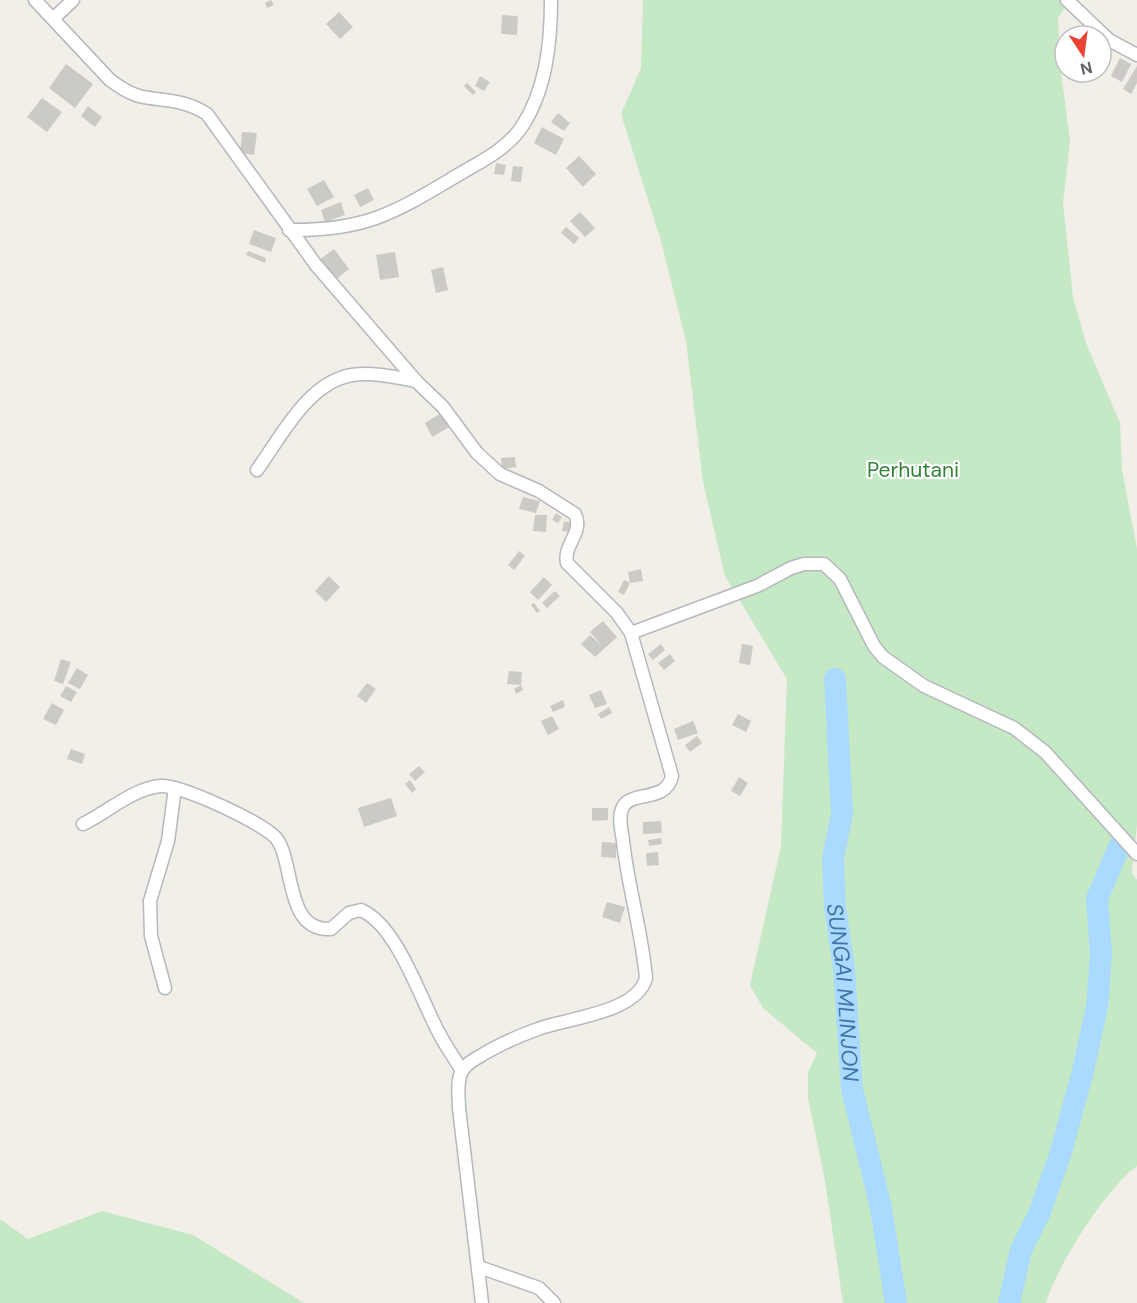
<svg xmlns="http://www.w3.org/2000/svg" width="1137" height="1303" font-family="'DM Sans',sans-serif">
<style>
.green{fill:#c5e8c5}
.lines{fill:none;stroke-linecap:round;stroke-linejoin:round}
.river{stroke:#aadaff;stroke-width:22}
.building{fill:#cccac5}
.street-casing{stroke:#b5b8bc;stroke-width:15}
.street{stroke:#fff;stroke-width:12}
.labels{text-anchor:middle;dominant-baseline:central;stroke-width:4.5;stroke-linejoin:round;paint-order:stroke}
.park-label{font-size:21px;fill:#348238;stroke:#fff}
.water-label{font-size:22px;font-style:italic;fill:#4174aa;stroke:#fff}
</style>
<rect width="100%" height="100%" fill="#f1efe8"/>
<!-- green -->
<g class="green">
<path d="M643 0H1070L1058 18 1060 64 1070 142 1063 203 1073 297 1086 343 1120 423 1122 470 1137 549V824L1132 873 1137 880V1166C1106 1188 1057 1266 1046 1303H843L825 1180 808 1098V1073L817 1053 763 1008 750 985 781 846 787 679 725 576 703 482 686 341 661 241 621 114 641 68Z"/>
<path d="M102 1211 193 1235 304 1303H0V1219L28 1239Z"/>
</g>
<g class="lines">
<!-- river -->
<g class="river">
<path id="s1" d="M835 679 842 814 833 858 835 906 844 969 852 1089 881 1208 896 1303"/>
<path d="M1009 1303 1021 1250 1039 1214 1060 1155 1082 1075 1097 1007 1101 954 1097 899 1119 847"/>
</g>
</g>
<!-- building -->
<g class="building">
<path d="M271 0 274 5 267 8 265 3Z"/>
<path d="M339 12 353 27 340 39 326 24Z"/>
<path d="M502 15 518 16 517 35 501 34Z"/>
<path d="M1120 58 1131 64 1122 82 1111 76Z"/>
<path d="M66 64 93 84 75 108 49 88Z"/>
<path d="M1137 66V83L1131 94 1123 89Z"/>
<path d="M480 76 490 82 484 91 475 86Z"/>
<path d="M467 83 476 92 473 95 464 86Z"/>
<path d="M42 98 62 112 47 132 27 117Z"/>
<path d="M88 106 102 117 95 127 81 116Z"/>
<path d="M558 113 570 123 564 131 551 122Z"/>
<path d="M542 127 564 139 556 155 534 143Z"/>
<path d="M242 132 257 133 254 155 240 153Z"/>
<path d="M579 156 596 174 583 187 566 168Z"/>
<path d="M496 163 506 165 504 175 494 174Z"/>
<path d="M513 166 523 167 521 182 511 181Z"/>
<path d="M324 180 334 197 317 206 307 189Z"/>
<path d="M368 188 374 200 360 207 354 195Z"/>
<path d="M341 202 345 215 325 222 321 210Z"/>
<path d="M580 212 595 228 585 237 570 221Z"/>
<path d="M566 227 579 238 574 244 561 233Z"/>
<path d="M254 230 276 238 271 252 249 244Z"/>
<path d="M334 249 349 269 335 280 319 260Z"/>
<path d="M248 251 266 258 265 263 246 255Z"/>
<path d="M395 252 399 277 380 280 376 255Z"/>
<path d="M443 267 448 290 436 293 431 270Z"/>
<path d="M443 412 451 426 432 437 425 423Z"/>
<path d="M515 457 516 467 502 469 501 458Z"/>
<path d="M523 497 540 501 536 513 519 509Z"/>
<path d="M556 513 562 517 558 523 552 520Z"/>
<path d="M535 515H547L546 532 533 531Z"/>
<path d="M564 521 572 523 570 532 562 531Z"/>
<path d="M519 551 525 556 514 570 508 565Z"/>
<path d="M641 569 643 581 630 583 624 595 618 592 624 580 630 583 628 572Z"/>
<path d="M329 576 340 587 326 602 315 591Z"/>
<path d="M544 577 552 585 538 600 530 592Z"/>
<path d="M555 591 560 596 547 608 542 603Z"/>
<path d="M534 603 540 611 537 613 531 605Z"/>
<path d="M603 621 617 637 595 657 581 644 590 635 602 646 590 632Z"/>
<path d="M661 644 665 650 653 660 648 654Z"/>
<path d="M742 644 753 646 750 665 739 663Z"/>
<path d="M670 654 675 661 664 670 658 663Z"/>
<path d="M61 659 71 662 63 684 54 681Z"/>
<path d="M77 668 88 675 80 689 68 683Z"/>
<path d="M509 671 522 672 521 685 507 684Z"/>
<path d="M367 683 376 689 366 703 357 696Z"/>
<path d="M521 685 523 690 516 694 514 689Z"/>
<path d="M66 686 77 692 71 702 60 696Z"/>
<path d="M601 690 607 704 595 708 589 695Z"/>
<path d="M563 700 565 707 553 712 550 706Z"/>
<path d="M52 703 64 710 56 725 43 719Z"/>
<path d="M609 707 612 713 601 719 598 714Z"/>
<path d="M738 714 751 721 746 732 732 725Z"/>
<path d="M552 716 559 729 548 735 541 721Z"/>
<path d="M693 721 698 733 678 740 674 729Z"/>
<path d="M697 736 702 743 690 752 685 745Z"/>
<path d="M71 749 85 754 82 764 67 759Z"/>
<path d="M419 766 425 772 415 781 409 774Z"/>
<path d="M739 777 748 783 740 796 731 791Z"/>
<path d="M410 780 416 789 412 793 405 784Z"/>
<path d="M391 798 397 816 364 827 358 808Z"/>
<path d="M592 808H608V820L592 821Z"/>
<path d="M661 821 662 833 643 834V822Z"/>
<path d="M661 838 662 844 649 846 648 840Z"/>
<path d="M602 842 616 843V858L601 857Z"/>
<path d="M658 852 659 865 647 866 646 853Z"/>
<path d="M607 902 625 907 620 923 602 917Z"/>
</g>
<g class="lines">
<!-- street casing -->
<g class="street-casing">
<g id="street">
<path d="M35 0 110 80C118 86 128 93 139 96 165 102 182 98 207 114L316 265 416 381 443 407 477 453 500 474 539 491 575 514C584 533 563 544 567 563L617 613 631 633 672 776C666 804 629 789 622 809 618 819 622 832 623 841 628 887 642 932 646 978 637 1013 567 1018 538 1029 521 1035 503 1043 487 1052 479 1057 467 1062 462 1071 456 1082 459 1097 459 1108L482 1303"/>
<path d="M1067 0 1109 40 1137 55"/>
<path d="M54 18 73 0"/>
<path d="M289 230C369 231 397 211 463 172 484 160 507 148 521 128 546 91 551 43 551 0"/>
<path d="M257 470C281 437 308 382 352 375 373 372 395 377 416 381"/>
<path d="M631 633 757 586 791 568 804 564H824L840 579 874 646 883 657 924 686 1014 728 1045 752 1137 854"/>
<path d="M83 824C108 812 132 789 160 786 180 784 263 823 276 838 295 861 284 932 331 929L349 913 361 910C398 926 421 1001 440 1035 447 1048 455 1059 462 1071"/>
<path d="M165 988 151 936 150 901 168 841 175 788"/>
<path d="M479 1267 539 1288 554 1303"/>
</g>
</g>
<!-- street -->
<use href="#street" class="street"/>
</g>
<g class="labels">
<!-- park labels -->
<g class="park-label">
<text x="913" y="470">Perhutani</text>
</g>
<!-- water labels -->
<g class="water-label">
<text stroke="none"><textPath href="#s1" startOffset="315">SUNGAI MLINJON</textPath></text>
</g>
</g>
<!-- north arrow -->
<g transform="translate(1083 54) rotate(167)"><circle r="28" fill="#ffffff" stroke="#bfc1c3" stroke-width="1.5"/>
<path d="M0-4.5L10 22L0 15L-10 22Z" fill="#ea4335"/>
<text y="-9" font-size="16" font-weight="bold" text-anchor="middle" fill="#5f6368">N</text>
</g>
</svg>
